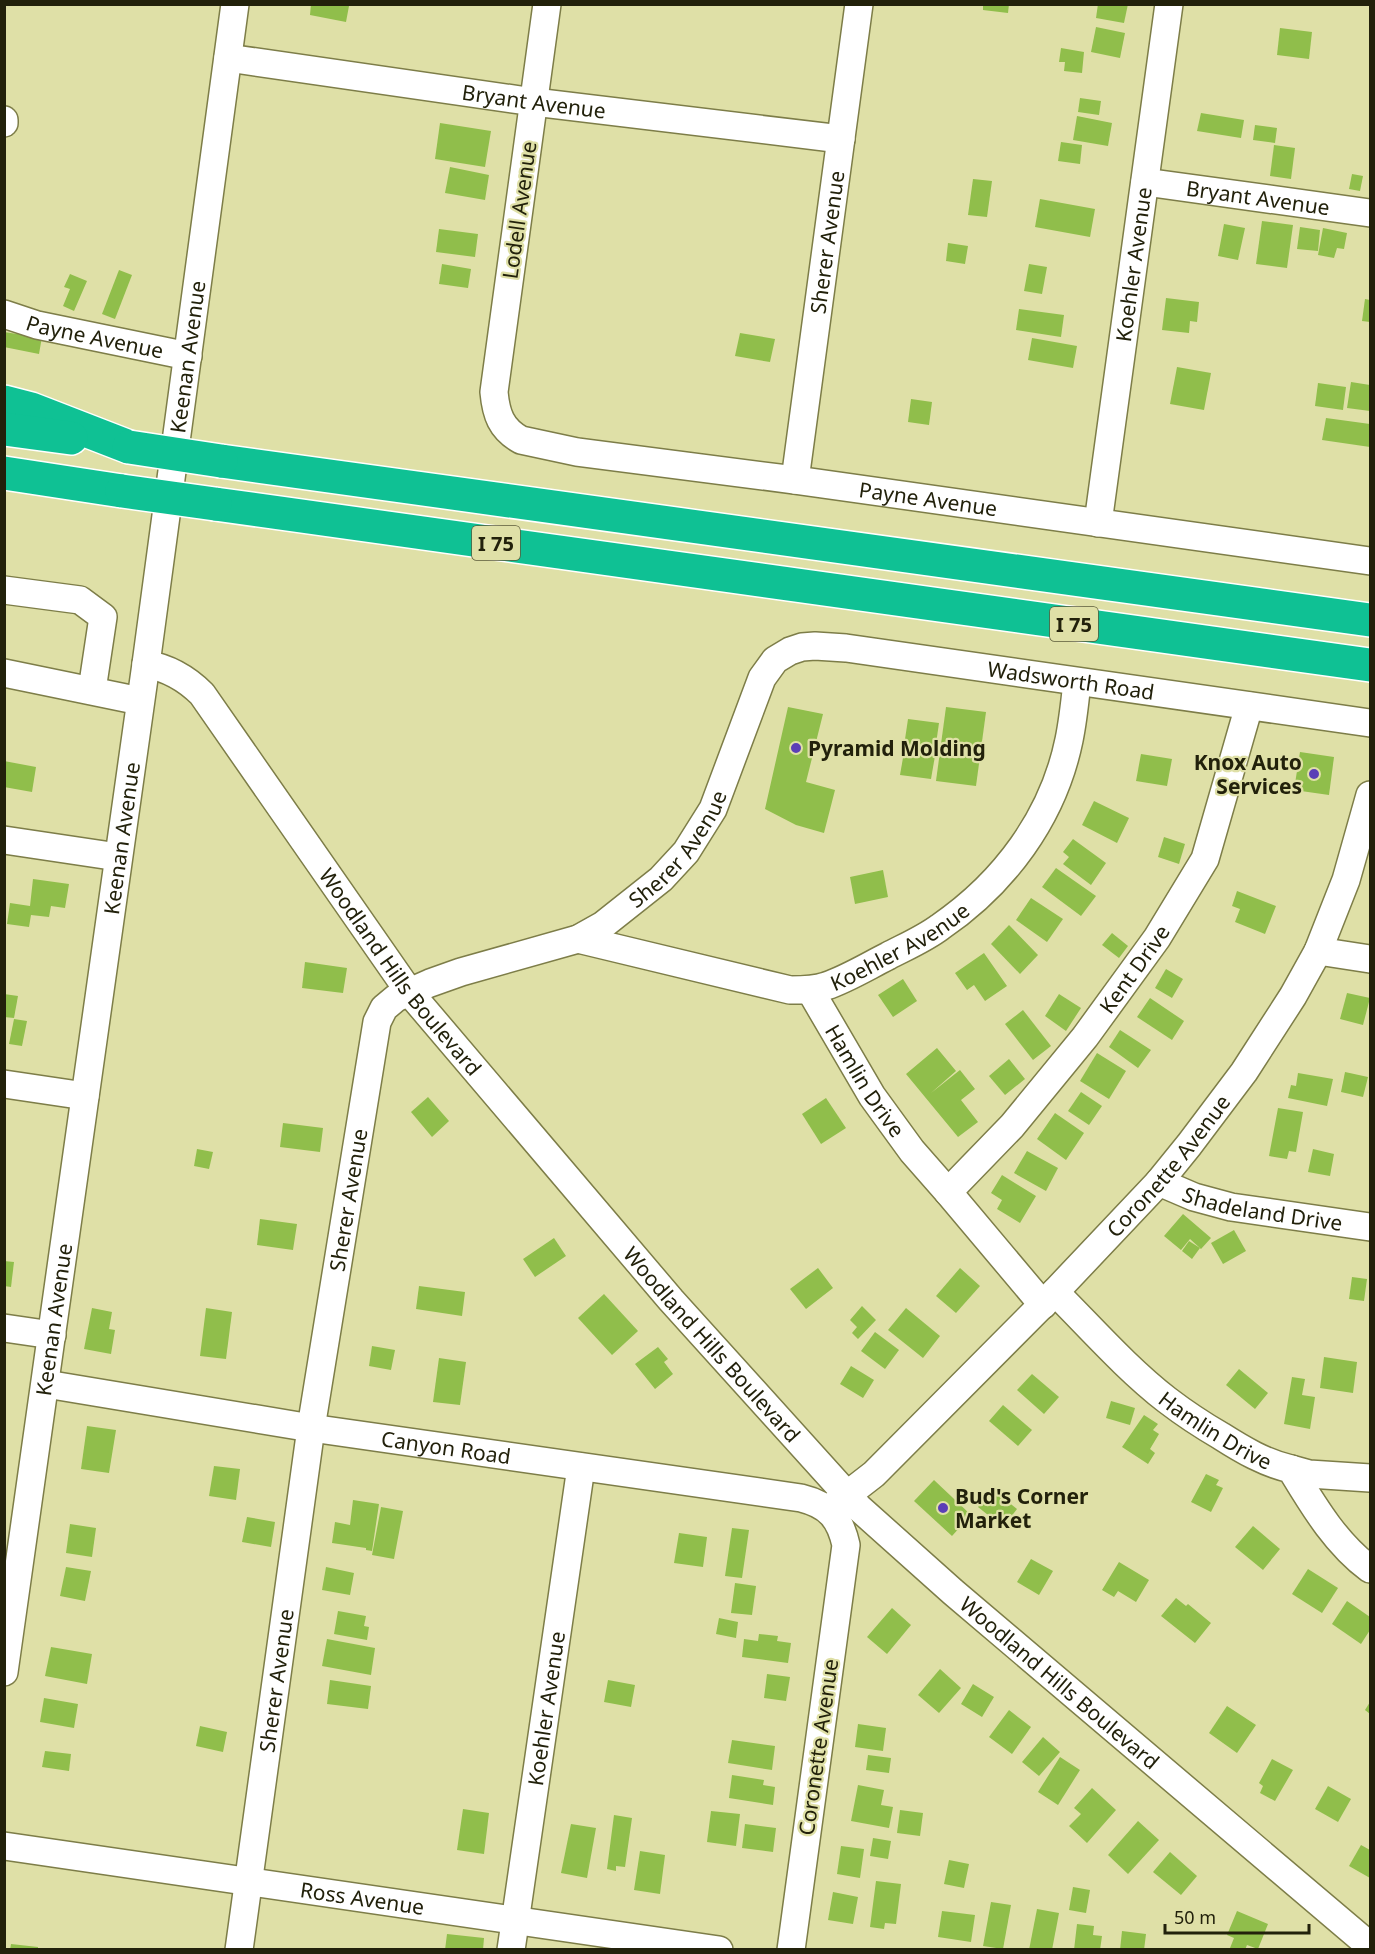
<svg xmlns="http://www.w3.org/2000/svg" width="1375" height="1954" font-family="'Noto Sans',sans-serif">
<style>
.building{fill:#90be4b}
.lines{fill:none;stroke-linecap:round;stroke-linejoin:round}
.minor-casing{stroke:#7d7d48;stroke-width:30}
.highway-casing{stroke:#fff;stroke-width:36}
.minor{stroke:#fff;stroke-width:27}
.highway{stroke:#0fc194;stroke-width:33}
.highway-bridge-casing{stroke:#fff;stroke-width:36;stroke-linecap:butt}
.highway-bridge{stroke:#0fc194;stroke-width:33}
.poi-dot{fill:#5b3fb7;stroke:#dfe0a7;stroke-width:2}
.labels{text-anchor:middle;dominant-baseline:central;stroke-width:4.5;stroke-linejoin:round;paint-order:stroke}
.shield{fill:#dfe0a7;stroke:#5b5a3a;stroke-width:1.5}
.shield-label{font-size:20px;font-weight:bold;fill:#22210b}
.street-label{font-size:21px;fill:#22210b;stroke:#dfe0a7}
.poi-label{font-size:21px;font-weight:bold;fill:#22210b;stroke:#dfe0a7;text-anchor:start}
</style>
<rect width="100%" height="100%" fill="#dfe0a7"/>
<!-- building -->
<g class="building">
<path d="M311 4 349 6 346 22 310 15Z"/>
<path d="M983 4H1009L1008 13 983 10Z"/>
<path d="M1098 4H1128L1124 23 1096 18Z"/>
<path d="M1096 27 1125 33 1120 58 1091 52Z"/>
<path d="M1280 28 1312 32 1309 59 1277 55Z"/>
<path d="M1061 48 1084 52 1082 73 1064 71 1065 62H1059Z"/>
<path d="M1080 98 1101 101 1099 115 1078 112Z"/>
<path d="M1201 113 1244 120 1241 138 1197 131Z"/>
<path d="M1077 116 1112 123 1108 146 1073 140Z"/>
<path d="M440 123 491 131 485 167 435 159Z"/>
<path d="M1255 125 1277 128 1275 143 1253 140Z"/>
<path d="M1061 142 1082 145 1080 164 1058 161Z"/>
<path d="M1274 145 1295 148 1291 179 1270 176Z"/>
<path d="M450 167 489 175 485 200 445 193Z"/>
<path d="M1352 174 1363 176 1360 191 1349 189Z"/>
<path d="M973 179 992 181 987 217 968 215Z"/>
<path d="M1040 199 1095 209 1090 237 1035 227Z"/>
<path d="M1262 221 1293 225 1287 268 1256 264Z"/>
<path d="M1224 224 1245 228 1238 260 1218 256Z"/>
<path d="M1300 227 1320 230 1318 251 1297 249Z"/>
<path d="M1323 228 1347 233 1344 249 1337 248 1334 258 1318 255Z"/>
<path d="M439 229 478 234 475 257 436 252Z"/>
<path d="M948 243 968 246 965 264 946 261Z"/>
<path d="M442 264 471 269 468 288 439 284Z"/>
<path d="M1029 264 1047 267 1042 294 1024 291Z"/>
<path d="M119 270 132 275 115 319 102 314Z"/>
<path d="M70 274 87 281 74 311 63 306 70 289 64 287Z"/>
<path d="M1166 298 1199 302 1197 322 1190 321 1189 333 1162 330Z"/>
<path d="M1365 299 1370 300V322L1362 321Z"/>
<path d="M1019 309 1064 315 1061 337 1016 330Z"/>
<path d="M25 328 43 331 39 354 4 347V332L24 335Z"/>
<path d="M740 333 775 339 770 362 735 356Z"/>
<path d="M1032 338 1077 346 1073 368 1028 360Z"/>
<path d="M1177 367 1211 373 1204 410 1170 404Z"/>
<path d="M1351 382 1370 385V411L1347 408Z"/>
<path d="M1318 383 1346 387 1343 410 1315 406Z"/>
<path d="M911 399 932 402 929 425 908 422Z"/>
<path d="M1326 418 1370 424V447L1322 440Z"/>
<path d="M788 707 823 714 806 782 835 790 824 833 796 825 765 809Z"/>
<path d="M946 707 986 712 976 786 936 781Z"/>
<path d="M908 719 939 723 935 751 904 746Z"/>
<path d="M904 752 935 756 931 779 900 775Z"/>
<path d="M1300 752 1334 757 1329 795 1294 790Z"/>
<path d="M1141 754 1172 759 1167 786 1136 781Z"/>
<path d="M4 761 36 767 32 792 4 787Z"/>
<path d="M1094 801 1129 818 1117 843 1082 825Z"/>
<path d="M1164 837 1185 844 1179 864 1158 857Z"/>
<path d="M1073 839 1106 863 1091 885 1063 864 1069 857 1063 852Z"/>
<path d="M1056 868 1096 896 1081 916 1042 887Z"/>
<path d="M883 870 888 897 855 904 850 877Z"/>
<path d="M33 879 69 884 65 908 51 906 49 917 31 915 29 927 7 924 10 903 30 906Z"/>
<path d="M1237 891 1276 906 1265 934 1235 922 1240 909 1232 906Z"/>
<path d="M1031 898 1063 919 1047 942 1016 920Z"/>
<path d="M1009 925 1038 955 1020 974 991 944Z"/>
<path d="M1112 933 1128 946 1119 958 1102 945Z"/>
<path d="M984 953 1007 986 985 1001 974 985 967 990 955 973Z"/>
<path d="M305 962 347 968 343 993 302 988Z"/>
<path d="M1166 969 1183 979 1172 998 1155 988Z"/>
<path d="M903 979 917 1001 893 1017 878 995Z"/>
<path d="M1347 993 1370 998 1363 1025 1340 1019Z"/>
<path d="M4 994 18 996 14 1018 4 1017Z"/>
<path d="M1059 994 1081 1008 1066 1031 1045 1016Z"/>
<path d="M1150 998 1184 1021 1172 1040 1137 1017Z"/>
<path d="M1023 1010 1051 1046 1033 1060 1005 1024Z"/>
<path d="M14 1019 27 1021 22 1046 9 1044Z"/>
<path d="M1120 1030 1151 1050 1138 1068 1109 1047Z"/>
<path d="M937 1048 956 1071 931 1093 960 1070 975 1089 961 1100 978 1122 958 1137 906 1074Z"/>
<path d="M1097 1053 1126 1071 1109 1099 1080 1081Z"/>
<path d="M1009 1059 1025 1079 1005 1095 989 1076Z"/>
<path d="M1345 1072 1368 1077 1363 1097 1341 1092Z"/>
<path d="M1298 1073 1333 1079 1327 1106 1288 1098 1291 1085 1296 1086Z"/>
<path d="M1081 1092 1102 1106 1089 1125 1068 1111Z"/>
<path d="M428 1097 449 1121 432 1137 411 1112Z"/>
<path d="M826 1098 846 1128 821 1144 802 1114Z"/>
<path d="M1278 1108 1303 1112 1296 1152 1289 1151 1287 1159 1269 1156Z"/>
<path d="M1055 1113 1084 1133 1066 1160 1037 1139Z"/>
<path d="M283 1123 323 1128 320 1152 280 1147Z"/>
<path d="M197 1149 213 1152 209 1169 194 1166Z"/>
<path d="M1313 1149 1334 1154 1330 1176 1308 1172Z"/>
<path d="M1027 1151 1058 1168 1046 1191 1014 1173Z"/>
<path d="M1002 1175 1036 1196 1020 1223 997 1209 1002 1200 991 1193Z"/>
<path d="M1183 1214 1211 1238 1201 1249 1190 1239 1181 1250 1164 1236Z"/>
<path d="M260 1219 297 1224 293 1250 257 1245Z"/>
<path d="M1234 1230 1246 1251 1223 1264 1211 1243Z"/>
<path d="M554 1238 566 1256 535 1277 523 1259Z"/>
<path d="M1189 1241 1200 1248 1192 1259 1182 1251Z"/>
<path d="M4 1261 14 1262 11 1287 4 1286Z"/>
<path d="M818 1268 833 1288 806 1309 790 1289Z"/>
<path d="M960 1268 980 1286 956 1313 936 1296Z"/>
<path d="M1352 1277 1367 1279 1364 1301 1349 1299Z"/>
<path d="M419 1286 465 1292 462 1316 416 1309Z"/>
<path d="M604 1294 638 1331 612 1355 578 1318Z"/>
<path d="M862 1306 876 1320 858 1339 852 1333 857 1327 850 1320Z"/>
<path d="M92 1308 112 1312 109 1329 115 1330 111 1354 84 1349Z"/>
<path d="M206 1308 232 1312 226 1359 200 1356Z"/>
<path d="M906 1308 940 1336 923 1358 888 1330Z"/>
<path d="M875 1332 899 1350 885 1369 861 1351Z"/>
<path d="M372 1346 395 1350 391 1370 369 1366Z"/>
<path d="M658 1347 668 1359 664 1362 673 1374 655 1389 635 1364Z"/>
<path d="M1324 1357 1357 1362 1353 1393 1320 1388Z"/>
<path d="M439 1358 466 1362 460 1405 433 1402Z"/>
<path d="M851 1366 874 1380 863 1398 840 1384Z"/>
<path d="M1239 1369 1268 1393 1255 1409 1226 1385Z"/>
<path d="M1032 1374 1059 1397 1044 1414 1017 1390Z"/>
<path d="M1292 1377 1305 1379 1302 1395 1315 1397 1310 1429 1284 1424Z"/>
<path d="M1111 1401 1135 1408 1130 1425 1106 1418Z"/>
<path d="M1003 1405 1032 1430 1018 1446 989 1421Z"/>
<path d="M1144 1415 1158 1424 1153 1430 1159 1434 1150 1449 1155 1453 1148 1464 1122 1447Z"/>
<path d="M87 1426 116 1430 109 1473 81 1469Z"/>
<path d="M214 1466 240 1469 236 1500 209 1496Z"/>
<path d="M1206 1474 1219 1480 1216 1485 1223 1488 1211 1512 1191 1502Z"/>
<path d="M934 1480 971 1515 952 1536 914 1501Z"/>
<path d="M992 1489 1017 1509 1003 1527 978 1507Z"/>
<path d="M353 1500 379 1504 372 1551 366 1550V1548L332 1543 335 1522 350 1525Z"/>
<path d="M381 1507 403 1511 394 1559 372 1555Z"/>
<path d="M247 1517 275 1522 271 1547 242 1542Z"/>
<path d="M70 1524 96 1528 92 1557 66 1553Z"/>
<path d="M1253 1526 1280 1549 1263 1570 1235 1547Z"/>
<path d="M732 1528 749 1530 742 1578 725 1576Z"/>
<path d="M679 1533 707 1537 703 1567 674 1563Z"/>
<path d="M1031 1559 1053 1571 1039 1595 1017 1582Z"/>
<path d="M1119 1562 1149 1580 1136 1602 1118 1591 1114 1597 1102 1590Z"/>
<path d="M66 1567 91 1571 85 1601 60 1596Z"/>
<path d="M326 1567 354 1573 350 1595 322 1590Z"/>
<path d="M1308 1569 1338 1588 1322 1613 1292 1594Z"/>
<path d="M735 1583 756 1586 752 1615 731 1613Z"/>
<path d="M1176 1598 1186 1606 1188 1604 1211 1623 1195 1643 1161 1616Z"/>
<path d="M1347 1601 1370 1617V1630L1361 1644 1332 1624Z"/>
<path d="M892 1608 911 1625 887 1654 867 1637Z"/>
<path d="M338 1611 366 1616 364 1626 369 1627 367 1640 334 1634Z"/>
<path d="M719 1618 738 1622 736 1638 716 1634Z"/>
<path d="M759 1634 778 1636 777 1641 791 1643 788 1663 742 1657 744 1639 758 1641Z"/>
<path d="M327 1639 375 1648 371 1675 322 1666Z"/>
<path d="M51 1647 92 1654 87 1684 45 1676Z"/>
<path d="M940 1669 961 1688 939 1713 918 1695Z"/>
<path d="M767 1674 790 1677 786 1701 764 1698Z"/>
<path d="M330 1680 371 1686 368 1709 327 1704Z"/>
<path d="M608 1680 635 1685 631 1707 604 1702Z"/>
<path d="M973 1684 994 1697 982 1717 961 1704Z"/>
<path d="M44 1698 78 1704 74 1728 40 1722Z"/>
<path d="M1370 1702V1714L1365 1710Z"/>
<path d="M1227 1706 1256 1725 1237 1753 1209 1733Z"/>
<path d="M1009 1710 1031 1727 1012 1754 989 1737Z"/>
<path d="M858 1724 886 1728 883 1751 855 1747Z"/>
<path d="M200 1726 227 1732 223 1752 196 1746Z"/>
<path d="M1043 1737 1060 1752 1039 1776 1022 1762Z"/>
<path d="M732 1740 775 1746 772 1770 728 1763Z"/>
<path d="M45 1751 71 1754 69 1771 42 1767Z"/>
<path d="M868 1755 891 1758 889 1773 866 1770Z"/>
<path d="M1060 1757 1080 1770 1058 1805 1038 1792Z"/>
<path d="M1272 1759 1293 1770 1275 1801 1260 1793 1263 1786 1259 1783Z"/>
<path d="M732 1775 764 1780 763 1785 775 1787 773 1805 729 1798Z"/>
<path d="M858 1785 884 1790 881 1805 893 1807 889 1828 851 1821Z"/>
<path d="M1328 1786 1351 1799 1338 1822 1315 1809Z"/>
<path d="M1092 1788 1116 1810 1087 1843 1069 1826 1081 1814 1074 1808Z"/>
<path d="M463 1809 489 1813 484 1854 457 1850Z"/>
<path d="M900 1810 923 1813 920 1836 897 1833Z"/>
<path d="M711 1811 740 1814 736 1846 707 1842Z"/>
<path d="M614 1815 632 1818 625 1867 616 1866V1871L607 1869Z"/>
<path d="M1138 1821 1159 1840 1128 1874 1108 1855Z"/>
<path d="M571 1824 596 1828 587 1878 561 1873Z"/>
<path d="M745 1824 776 1828 773 1852 742 1848Z"/>
<path d="M873 1838 891 1841 888 1859 870 1856Z"/>
<path d="M1361 1845 1370 1850V1878L1349 1866Z"/>
<path d="M841 1846 864 1849 860 1878 837 1874Z"/>
<path d="M640 1851 665 1855 660 1894 634 1890Z"/>
<path d="M1170 1852 1197 1876 1181 1895 1153 1872Z"/>
<path d="M949 1860 969 1864 964 1888 944 1884Z"/>
<path d="M876 1881 901 1884 896 1924 885 1923 884 1929 870 1927Z"/>
<path d="M1073 1887 1090 1890 1086 1913 1069 1910Z"/>
<path d="M833 1892 858 1897 853 1924 828 1920Z"/>
<path d="M991 1902 1011 1905 1003 1949 983 1946Z"/>
<path d="M1037 1909 1059 1913 1052 1950H1029Z"/>
<path d="M942 1911 975 1915 971 1942 938 1937Z"/>
<path d="M1237 1911 1268 1924 1258 1949 1247 1945 1245 1950 1230 1948 1234 1938 1227 1935Z"/>
<path d="M1077 1924 1094 1926 1093 1935 1102 1936 1100 1950H1074Z"/>
<path d="M1122 1931 1146 1934 1144 1950H1120Z"/>
<path d="M447 1934 484 1938 483 1950H445Z"/>
<path d="M11 1944 38 1947V1950H10Z"/>
</g>
<g class="lines">
<!-- minor casing -->
<g class="minor-casing">
<g id="minor">
<path id="s1" d="M547 4 494 392C496 414 501 429 521 440L577 452 795 480 1370 561"/>
<path id="s2" d="M228 58 534 102 841 139"/>
<path d="M4 120V123"/>
<path id="s3" d="M1145 182 1370 213"/>
<path id="s4" d="M4 314 37 325 188 356"/>
<path id="s5" d="M795 480 859 4"/>
<path id="s6" d="M1098 523 1169 4"/>
<path d="M4 590 80 600 103 617 92 690"/>
<path id="s7" d="M146 664C168 668 186 678 202 694L410 993 671 1300 859 1508 953 1592 1370 1946"/>
<path d="M4 673 140 701"/>
<path d="M4 840 118 857"/>
<path id="s8" d="M578 939 790 990C803 990 815 990 826 986 847 979 868 966 888 956 905 947 924 939 940 927 1004 883 1053 818 1069 740 1073 721 1075 701 1077 682"/>
<path d="M1318 951 1370 959"/>
<path id="s9" d="M810 990 872 1096 912 1151 948 1192 1043 1305"/>
<path d="M4 1084 85 1096"/>
<path id="s10" d="M1159 1182 1194 1197 1231 1207 1370 1227"/>
<path id="s11" d="M948 1192 1012 1126 1085 1037 1157 938 1205 859 1249 706"/>
<path id="s12" d="M1055 1292C1092 1329 1127 1369 1167 1400 1184 1413 1202 1425 1221 1436 1243 1450 1265 1463 1291 1469 1313 1505 1335 1543 1370 1569"/>
<path d="M4 1328 52 1335"/>
<path id="s13" d="M46 1384 311 1428 801 1498C829 1505 840 1518 846 1545L791 1950"/>
<path d="M1291 1469 1309 1474 1370 1478"/>
<path id="s14" d="M834 1505 874 1474 1055 1292 1159 1182 1189 1145 1244 1072 1293 996 1318 951 1346 880 1370 795"/>
<path id="s15" d="M4 1672 146 664 235 4"/>
<path id="s16" d="M4 1846 719 1950"/>
<path id="s17" d="M239 1950 311 1428 377 1022 384 1008 396 998 430 983 461 972 578 939 603 925 661 879 686 852 713 809 762 678 775 660 790 651 802 647 815 646 846 648 1370 723"/>
<path id="s18" d="M511 1950 581 1467"/>
</g>
</g>
<!-- highway casing -->
<g class="highway-casing">
<g id="highway">
<path d="M4 402 31 409 129 447"/>
<path d="M4 429 71 438"/>
<path d="M221 461 1370 620"/>
<path d="M4 473 122 491"/>
<path d="M215 504 1370 665"/>
</g>
</g>
<!-- minor -->
<use href="#minor" class="minor"/>
<!-- highway -->
<use href="#highway" class="highway"/>
<!-- highway-bridge casing -->
<g class="highway-bridge-casing">
<g id="highway-bridge">
<path d="M129 447 221 461"/>
<path d="M122 491 215 504"/>
</g>
</g>
<!-- highway-bridge -->
<use href="#highway-bridge" class="highway-bridge"/>
</g>
<!-- markers -->
<g class="poi-dot">
<circle cx="796" cy="748" r="6"/>
<circle cx="1314" cy="774" r="6"/>
<circle cx="943" cy="1508" r="6"/>
</g>
<g class="labels">
<!-- shield labels -->
<g class="shield">
<rect x="472" y="526" width="48" height="34" rx="4.5"/>
<rect x="1050" y="607" width="48" height="34" rx="4.5"/>
</g>
<g class="shield-label">
<text x="496" y="543">I 75</text>
<text x="1074" y="624">I 75</text>
</g>
<!-- street labels -->
<g class="street-label">
<text stroke="none"><textPath href="#s2" startOffset="309">Bryant Avenue</textPath></text>
<text stroke="none"><textPath href="#s3" startOffset="114">Bryant Avenue</textPath></text>
<text transform="translate(519 210) rotate(-82)">Lodell Avenue</text>
<text stroke="none"><textPath href="#s5" startOffset="240">Sherer Avenue</textPath></text>
<text stroke="none"><textPath href="#s6" startOffset="261">Koehler Avenue</textPath></text>
<text stroke="none"><textPath href="#s4" startOffset="94">Payne Avenue</textPath></text>
<text stroke="none"><textPath href="#s15" startOffset="1328">Keenan Avenue</textPath></text>
<text stroke="none"><textPath href="#s1" startOffset="861">Payne Avenue</textPath></text>
<text stroke="none"><textPath href="#s17" startOffset="1815">Wadsworth Road</textPath></text>
<text stroke="none"><textPath href="#s15" startOffset="842">Keenan Avenue</textPath></text>
<text stroke="none"><textPath href="#s17" startOffset="1298">Sherer Avenue</textPath></text>
<text stroke="none"><textPath href="#s8" startOffset="338">Koehler Avenue</textPath></text>
<text stroke="none"><textPath href="#s11" startOffset="291">Kent Drive</textPath></text>
<text stroke="none"><textPath href="#s7" startOffset="406">Woodland Hills Boulevard</textPath></text>
<text stroke="none"><textPath href="#s9" startOffset="106">Hamlin Drive</textPath></text>
<text stroke="none"><textPath href="#s14" startOffset="477">Coronette Avenue</textPath></text>
<text stroke="none"><textPath href="#s17" startOffset="758">Sherer Avenue</textPath></text>
<text stroke="none"><textPath href="#s10" startOffset="108">Shadeland Drive</textPath></text>
<text stroke="none"><textPath href="#s15" startOffset="356">Keenan Avenue</textPath></text>
<text stroke="none"><textPath href="#s7" startOffset="892">Woodland Hills Boulevard</textPath></text>
<text stroke="none"><textPath href="#s12" startOffset="213">Hamlin Drive</textPath></text>
<text stroke="none"><textPath href="#s13" startOffset="405">Canyon Road</textPath></text>
<text stroke="none"><textPath href="#s17" startOffset="272">Sherer Avenue</textPath></text>
<text stroke="none"><textPath href="#s7" startOffset="1378">Woodland Hills Boulevard</textPath></text>
<text stroke="none"><textPath href="#s18" startOffset="244">Koehler Avenue</textPath></text>
<text transform="translate(818 1747) rotate(-82)">Coronette Avenue</text>
<text stroke="none"><textPath href="#s16" startOffset="362">Ross Avenue</textPath></text>
</g>
<!-- poi labels -->
<g class="poi-label">
<text x="808" y="748">Pyramid Molding</text>
<text x="1302" y="762" text-anchor="end">Knox Auto<tspan x="1302" dy="24">Services</tspan></text>
<text x="955" y="1496">Bud's Corner<tspan x="955" dy="24">Market</tspan></text>
</g>
</g>
<!-- border -->
<rect width="1375" height="1954" fill="none" stroke="#22210b" stroke-width="12"/>
<!-- scale -->
<path d="M1165 1924v9h144v-9" fill="none" stroke="#22210b" stroke-width="3"/>
<text x="1174" y="1924" font-size="18" fill="#22210b" stroke="#dfe0a7" stroke-width="4.5" paint-order="stroke">50 m</text>
</svg>
